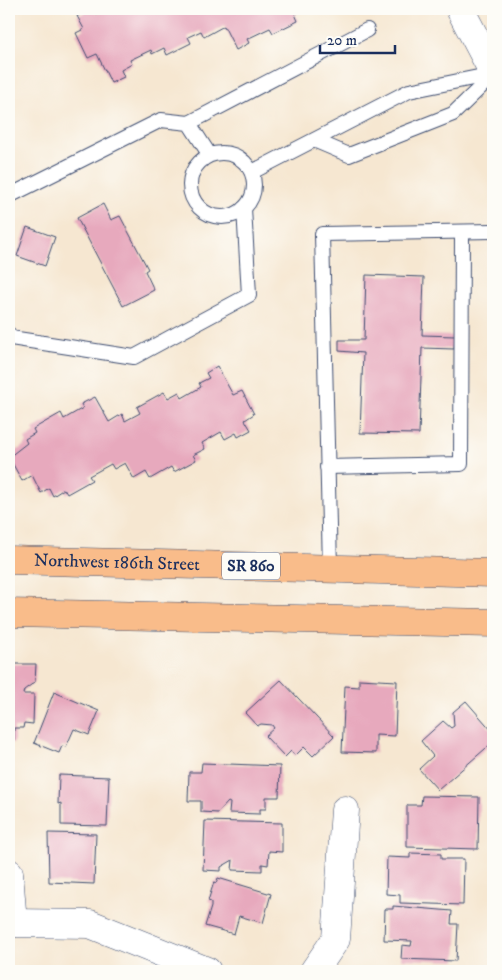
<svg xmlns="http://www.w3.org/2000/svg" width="502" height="980" font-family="'IM FELL DW Pica',serif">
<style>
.building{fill:#e7a9bd}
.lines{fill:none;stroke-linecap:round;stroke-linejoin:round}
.service-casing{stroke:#3c4b6f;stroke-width:16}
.minor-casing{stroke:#3c4b6f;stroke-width:29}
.tertiary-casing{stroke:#3c4b6f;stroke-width:29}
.primary-casing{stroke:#3c4b6f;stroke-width:29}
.service{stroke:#fff;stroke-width:14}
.minor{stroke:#fff;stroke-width:28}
.tertiary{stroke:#fff;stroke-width:28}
.primary{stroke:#f9bc8a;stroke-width:28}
.labels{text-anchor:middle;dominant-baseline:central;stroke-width:4;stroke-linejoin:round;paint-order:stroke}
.shield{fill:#fdfcf7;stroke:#5f6c8c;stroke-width:1}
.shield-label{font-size:16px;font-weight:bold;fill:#1b2f5e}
.street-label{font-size:18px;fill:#1b2f5e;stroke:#fdfcf7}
</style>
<rect width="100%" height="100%" fill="#fdfcf7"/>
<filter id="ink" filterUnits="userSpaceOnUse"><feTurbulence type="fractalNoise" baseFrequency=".02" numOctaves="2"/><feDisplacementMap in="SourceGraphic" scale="10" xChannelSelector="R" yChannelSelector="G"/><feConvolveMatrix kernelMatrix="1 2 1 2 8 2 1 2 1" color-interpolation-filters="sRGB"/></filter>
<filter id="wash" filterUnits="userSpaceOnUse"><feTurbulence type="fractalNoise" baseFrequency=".0096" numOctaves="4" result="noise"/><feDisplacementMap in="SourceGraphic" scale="20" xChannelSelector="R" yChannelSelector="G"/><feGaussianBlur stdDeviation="1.12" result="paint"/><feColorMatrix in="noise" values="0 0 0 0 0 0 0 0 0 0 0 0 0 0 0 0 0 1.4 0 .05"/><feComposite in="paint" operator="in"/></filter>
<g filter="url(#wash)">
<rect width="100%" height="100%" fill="#f6e7d1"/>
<g id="blocks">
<!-- building -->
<g class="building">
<path d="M92 9 96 14 107 9 109 13 119 9H305L295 14 298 21 273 33 270 28 247 39 249 43 236 50 224 26 204 37 201 31 188 37 191 43 167 55 164 48 152 54 151 50 130 60 132 64 121 70 124 77 111 83 97 54 88 58 76 33 84 29 77 16Z"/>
<path d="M103 204 111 220 120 216 148 269 145 271 154 290 123 306 77 218Z"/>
<path d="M27 227 55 237 45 266 17 256Z"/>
<path d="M366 275 424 277 422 335 455 336 454 349 422 348 419 434 360 433 363 353 339 351V340H364Z"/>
<path d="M217 366 233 395 242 391 254 414 245 420 251 430 238 437 236 433 225 439 221 432 202 443 205 449 193 455 196 460 174 472 171 467 150 479 146 472 134 479 125 463 114 469 111 464 89 476 92 480 67 494 64 489 53 496 49 488 41 493 32 475 22 481 9 457 27 443 25 439 35 433 33 429 61 413 64 419 83 408 81 404 95 397 109 422 122 414 125 421 140 413 137 407 164 392 168 398 179 392 182 398 201 387 199 383 209 378 206 373Z"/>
<path d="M9 664H36L35 682 24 690 23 694H34L33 724 24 723 23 728H14V743H9Z"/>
<path d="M359 679 397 681 395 736 376 735V753L342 752 345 686 359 687Z"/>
<path d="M281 680 334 736 313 756 304 747 295 756 291 751 285 757 265 736 274 728 272 725 261 724 257 726 245 713Z"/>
<path d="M54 692 99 711 89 735 74 729 66 747 62 746 59 753 34 743Z"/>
<path d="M466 701 493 732V742L438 790 419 769 433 756 421 741 443 721 451 728 454 726 453 712Z"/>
<path d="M202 763 280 766 279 797H266V809H260V814L229 813 230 803 228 802 218 813 201 812V801H188L189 772H201Z"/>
<path d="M59 775 109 777 107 826 61 825V803L58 804Z"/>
<path d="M422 796 479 797 478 849 407 847V805H421Z"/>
<path d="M205 821 282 823V852L269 851 268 865 262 864V871L232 870 233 860 221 867V871L203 870Z"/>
<path d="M48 833 96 834 94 884 49 882Z"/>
<path d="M410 853 441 854V859H464L463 905 400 903V895L386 894 387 857 410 858Z"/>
<path d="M218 878 271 894 263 923 239 916 234 934 205 926 211 907V902L208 901 214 882 216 883Z"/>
<path d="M393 906 452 911 451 924H458L456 961 401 959 402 945 411 946 412 941 384 940 385 909H393Z"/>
<rect x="406" y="969" width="29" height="2"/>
</g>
</g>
</g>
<g filter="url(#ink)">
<use href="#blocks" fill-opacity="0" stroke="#3c4b6f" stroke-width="1"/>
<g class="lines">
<!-- service casing -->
<g class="service-casing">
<g id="service">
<path d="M189 123 367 30"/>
<path d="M316 141 349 155 453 114 493 75"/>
<circle cx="222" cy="185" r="32"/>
<path d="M252 172 409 91 493 74"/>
<path d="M9 196 161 120 189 123 209 154"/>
<path d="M9 334 11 338 134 357 249 295 244 208"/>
<path d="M327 467 461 464 462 234"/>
<path d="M330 568 322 234 493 231"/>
</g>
</g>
<!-- minor casing -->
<g class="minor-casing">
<g id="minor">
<path d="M9 873 13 923"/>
<path d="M13 923 90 924 207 971"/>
<path d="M314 971 336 939 345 810"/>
</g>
</g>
<!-- tertiary casing -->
<g class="tertiary-casing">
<path id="tertiary" d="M460 9 493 72"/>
</g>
<!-- primary casing -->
<g class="primary-casing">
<g id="primary">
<path id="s1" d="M9 560 493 573"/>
<path d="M9 613 493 623"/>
</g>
</g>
<!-- service -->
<use href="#service" class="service"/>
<!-- minor -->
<use href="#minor" class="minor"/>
<!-- tertiary -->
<use href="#tertiary" class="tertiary"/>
<!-- primary -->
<use href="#primary" class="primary"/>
</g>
</g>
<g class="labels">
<!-- shield labels -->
<rect class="shield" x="222" y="552.5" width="58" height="27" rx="4"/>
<g class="shield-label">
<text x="251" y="566">SR 860</text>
</g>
<!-- street labels -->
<g class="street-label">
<text stroke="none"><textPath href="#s1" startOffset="108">Northwest 186th Street</textPath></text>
</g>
</g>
<!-- margin -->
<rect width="502" height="980" fill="none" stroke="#fdfcf7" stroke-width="30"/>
<!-- scale -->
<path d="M320 45v8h75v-8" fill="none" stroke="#1b2f5e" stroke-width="2.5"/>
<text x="327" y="45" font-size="15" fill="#1b2f5e" stroke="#fdfcf7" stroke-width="4" paint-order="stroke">20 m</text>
</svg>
